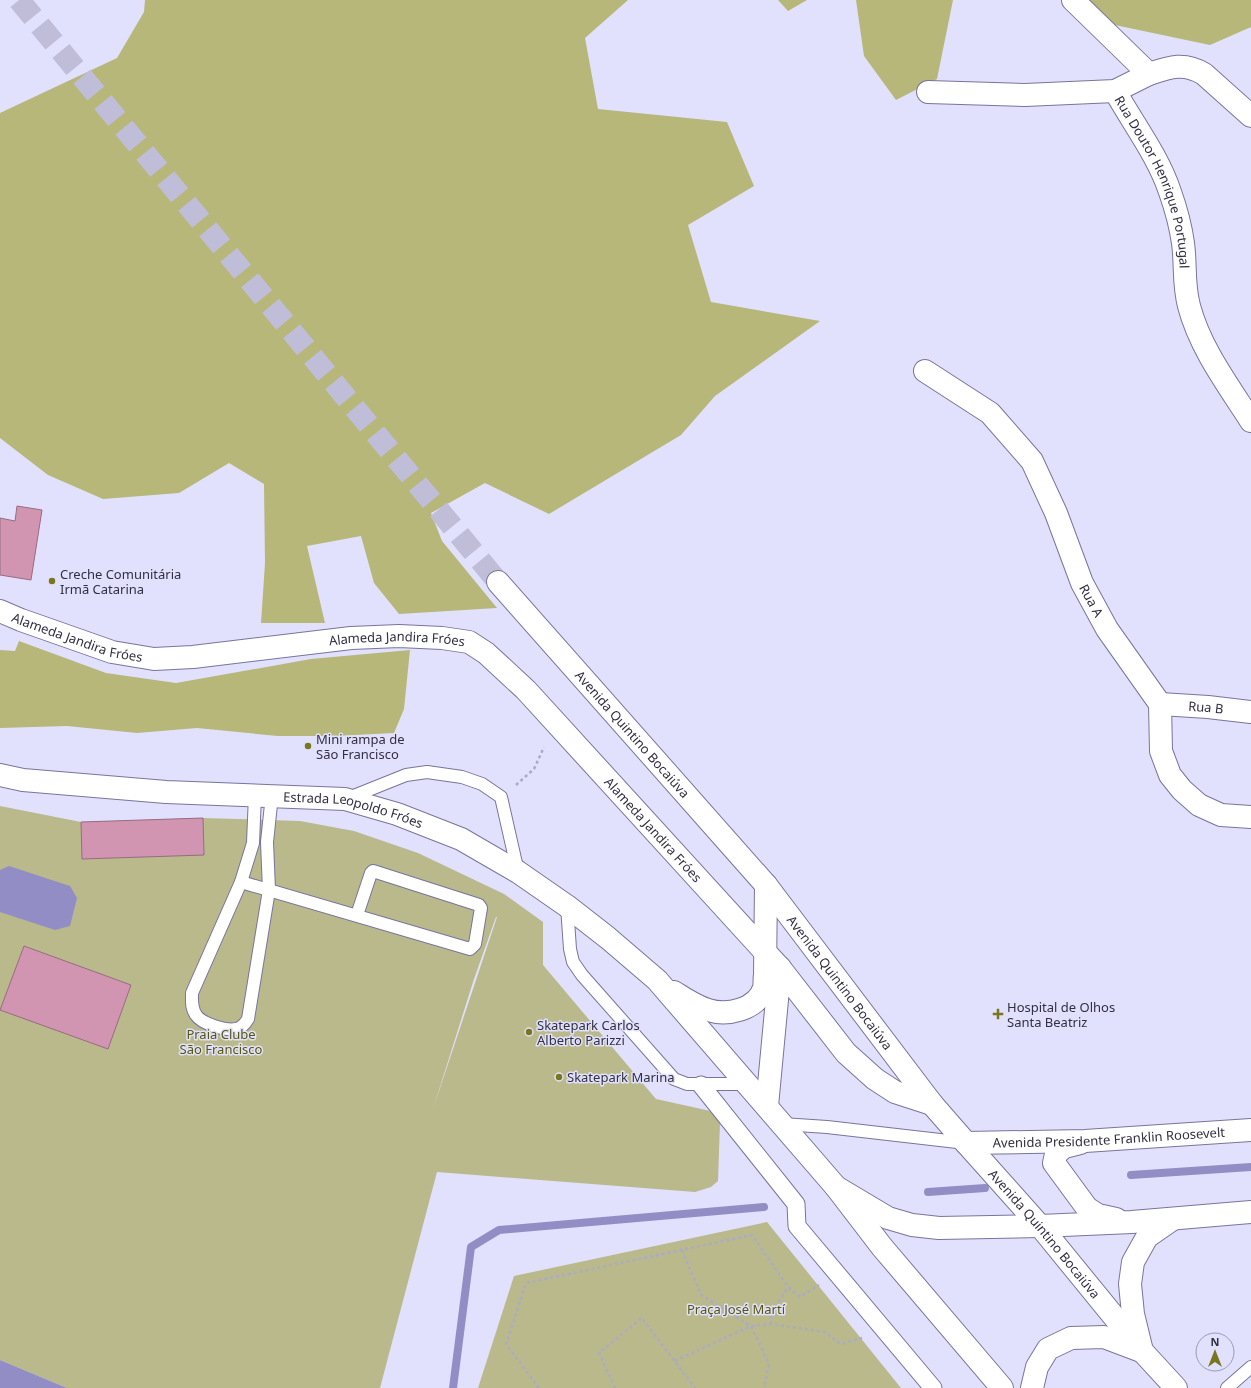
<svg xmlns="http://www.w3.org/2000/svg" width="1251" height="1388" font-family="'Noto Sans',sans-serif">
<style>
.green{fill:#b9b98c;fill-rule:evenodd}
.forest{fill:#b6b779}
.water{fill:#928dc5}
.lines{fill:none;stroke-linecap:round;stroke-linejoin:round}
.stream{stroke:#928dc5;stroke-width:8}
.building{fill:#d195b2;stroke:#976c81}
.primary-tunnel{stroke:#bfbdd7;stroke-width:22;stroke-dasharray:22 11;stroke-linecap:butt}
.service-casing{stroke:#78749d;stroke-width:14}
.pedestrian-casing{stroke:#78749d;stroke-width:19}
.minor-casing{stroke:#78749d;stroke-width:24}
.secondary-casing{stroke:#78749d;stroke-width:24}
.primary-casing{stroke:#78749d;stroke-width:24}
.path{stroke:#acabc4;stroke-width:2.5;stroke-dasharray:3 3;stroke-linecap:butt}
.service{stroke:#fff;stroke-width:12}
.pedestrian{stroke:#fff;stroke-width:17}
.minor{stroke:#fff;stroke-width:22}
.secondary{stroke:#fff;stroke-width:22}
.primary{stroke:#fff;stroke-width:22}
.poi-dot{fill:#78771d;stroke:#e2e1fd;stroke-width:1.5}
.labels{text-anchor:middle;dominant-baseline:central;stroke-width:3;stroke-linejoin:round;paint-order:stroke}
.street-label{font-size:13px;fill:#312f41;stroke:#e2e1fd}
.poi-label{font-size:13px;fill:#312f41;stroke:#e2e1fd;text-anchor:start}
.park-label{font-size:13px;fill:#57560c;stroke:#e2e1fd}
</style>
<rect width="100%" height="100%" fill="#e2e1fd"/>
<!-- green -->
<g class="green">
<path d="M0 806 81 822 203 818 269 820 300 821 354 831 418 853 504 894 543 922V965L656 1099 715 1112 720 1123 718 1181 711 1187 695 1192 437 1172 380 1388H67L0 1360ZM496 917H497L433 1109 474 979Z"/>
<path d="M767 1222 901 1388H478L514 1276Z"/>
</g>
<!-- forest -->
<g class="forest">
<path d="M145 0H628L585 38 598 109 727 122 754 186 688 225 711 302 820 321 715 396 681 435 549 514 485 483 431 513 442 541 497 608 399 614 374 583 361 536 307 546 325 623H261L265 563 264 484 229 463 179 493 103 499 48 475 0 438V113L117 58 144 12Z"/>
<path d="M778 0H807L788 11Z"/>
<path d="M856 0H953L937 79 896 100 864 56Z"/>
<path d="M1090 0H1251V27L1210 45 1091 20Z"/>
<path d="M19 641 106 673 176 683 311 659 410 650 404 709 394 733 335 736H278L197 728 137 733 67 726 0 728V650L15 651Z"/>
</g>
<!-- water -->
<g class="water">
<path d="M9 866 70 886 77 898 70 926 55 930 0 912V870Z"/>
<path d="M0 1360 67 1388H0Z"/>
</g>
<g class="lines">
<!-- stream -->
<g class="stream">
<path d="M1131 1175 1251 1167"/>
<path d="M928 1192 985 1188"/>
<path d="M453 1388 471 1247 499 1230 764 1207"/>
</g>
</g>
<!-- building -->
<g class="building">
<path d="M17 506 42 510 31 580 0 575V518L15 521Z"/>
<path d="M203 818 204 855 82 859 81 822Z"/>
<path d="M24 946 131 985 108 1049 0 1010Z"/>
</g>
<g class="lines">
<!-- primary-tunnel -->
<path class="primary-tunnel" d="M19 0 498 582"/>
<!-- service casing -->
<g class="service-casing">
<g id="service">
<path d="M255 795 253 843 241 882 192 993C192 1001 191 1008 196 1015 202 1024 226 1031 236 1029 242 1028 245 1024 248 1019L269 890 267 842 272 795"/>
<path d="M346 799 406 775 427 772 462 777 482 784 501 797 518 872"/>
<path d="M241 882 470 949 475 944 481 908 479 905 373 871 371 873 357 915"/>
<path d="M567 906 570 949 573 962 582 975 674 1079 687 1084H747"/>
<path d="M782 1124 827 1127 966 1143"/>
<path d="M1227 1388 1251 1367"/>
</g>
</g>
<!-- pedestrian casing -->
<g class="pedestrian-casing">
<path id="pedestrian" d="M701 1085 796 1204 797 1226 933 1388"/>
</g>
<!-- minor casing -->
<g class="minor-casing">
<g id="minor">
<path d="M1149 74C1170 67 1184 62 1204 74L1251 116"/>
<path id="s1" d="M1115 91C1134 125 1158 156 1170 192 1175 206 1181 229 1183 243 1186 265 1183 283 1189 306 1200 348 1228 385 1251 421"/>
<path d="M928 92 1025 95 1115 91 1149 74 1073 0"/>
<path id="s2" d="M925 371 990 413 1032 461 1056 513 1082 583 1107 629 1160 704 1161 751 1170 775 1182 790 1199 805 1221 815 1251 817"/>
<path id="s3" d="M0 611 21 620 112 652 154 659 193 657 351 638 399 636 442 638 469 642 486 653 526 690 766 953"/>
<path id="s4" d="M1160 704 1208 707 1251 712"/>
</g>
</g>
<!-- secondary casing -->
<g class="secondary-casing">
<g id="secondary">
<path id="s5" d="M966 1143 1040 1226 1142 1351 1176 1388"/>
<path d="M836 1187 882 1247 1002 1388"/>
<path d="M1032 1388 1037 1367 1048 1349 1071 1338 1104 1337 1141 1351"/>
</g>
</g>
<!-- primary casing -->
<g class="primary-casing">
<g id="primary">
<path id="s6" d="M498 582 766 885 932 1104 966 1143 1085 1141 1251 1130"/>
<path id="s7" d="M0 775 23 780 166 792 345 799 397 814 461 839 518 872 567 906 608 938 657 980 836 1187 888 1218 912 1225 939 1228 1040 1226 1132 1222 1251 1212"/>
<path d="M766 953 780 968 846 1053 875 1079 895 1092 932 1104"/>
<path d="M674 992C685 999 695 1006 708 1010 727 1016 757 1010 764 988 765 984 764 979 765 975L766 885"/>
<path d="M767 1106 780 968"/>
<path d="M1080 1143 1064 1147 1056 1154 1054 1163 1087 1208 1098 1215 1116 1219"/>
<path d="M1142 1351 1133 1314 1130 1284 1133 1262 1147 1237 1173 1219"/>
</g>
</g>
<!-- path -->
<g class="path">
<path d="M516 785 534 769 544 747"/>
<path d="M682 1250 701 1295 751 1326 769 1364 764 1388"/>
<path d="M771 1324V1314L788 1287"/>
<path d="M675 1361 751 1326 771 1324 825 1332 841 1344 862 1338"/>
<path d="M539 1388 506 1344 526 1283 752 1235 788 1287 800 1297 819 1285"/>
<path d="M615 1388 599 1353 642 1318 695 1388"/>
</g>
<!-- service -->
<use href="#service" class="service"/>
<!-- pedestrian -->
<use href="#pedestrian" class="pedestrian"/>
<!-- minor -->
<use href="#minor" class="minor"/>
<!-- secondary -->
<use href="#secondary" class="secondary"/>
<!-- primary -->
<use href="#primary" class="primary"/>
</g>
<!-- markers -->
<g class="poi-dot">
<circle cx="52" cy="581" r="4"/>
<circle cx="308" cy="746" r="4"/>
<path d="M996 1008h4v4h4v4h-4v4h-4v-4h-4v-4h4z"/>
<circle cx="529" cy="1032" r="4"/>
<circle cx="559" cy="1077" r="4"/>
</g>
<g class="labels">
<!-- street labels -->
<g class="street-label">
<text stroke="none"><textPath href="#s1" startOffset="100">Rua Doutor Henrique Portugal</textPath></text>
<text stroke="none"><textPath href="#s2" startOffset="293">Rua A</textPath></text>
<text stroke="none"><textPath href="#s3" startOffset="82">Alameda Jandira Fróes</textPath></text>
<text stroke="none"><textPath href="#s3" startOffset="406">Alameda Jandira Fróes</textPath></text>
<text stroke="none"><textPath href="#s4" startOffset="46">Rua B</textPath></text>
<text stroke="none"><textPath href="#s6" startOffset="203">Avenida Quintino Bocaiúva</textPath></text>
<text stroke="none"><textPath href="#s7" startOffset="356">Estrada Leopoldo Fróes</textPath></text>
<text stroke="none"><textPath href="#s3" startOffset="742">Alameda Jandira Fróes</textPath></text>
<text stroke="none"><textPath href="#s6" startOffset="527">Avenida Quintino Bocaiúva</textPath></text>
<text stroke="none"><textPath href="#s6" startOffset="874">Avenida Presidente Franklin Roosevelt</textPath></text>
<text stroke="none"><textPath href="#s5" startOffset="120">Avenida Quintino Bocaiúva</textPath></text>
</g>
<!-- poi labels -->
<g class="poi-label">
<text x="60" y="574">Creche Comunitária<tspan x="60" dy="15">Irmã Catarina</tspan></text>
<text x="316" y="739">Mini rampa de<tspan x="316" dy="15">São Francisco</tspan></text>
<text x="1007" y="1007">Hospital de Olhos<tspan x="1007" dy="15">Santa Beatriz</tspan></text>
<text x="537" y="1025">Skatepark Carlos<tspan x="537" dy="15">Alberto Parizzi</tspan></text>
<text x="567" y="1077">Skatepark Marina</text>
</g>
<!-- park labels -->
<g class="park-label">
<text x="221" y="1034">Praia Clube<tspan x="221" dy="15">São Francisco</tspan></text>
<text x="736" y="1309">Praça José Martí</text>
</g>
</g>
<!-- north arrow -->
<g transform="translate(1215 1352)"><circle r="19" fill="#e2e1fd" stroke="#9b9ab2"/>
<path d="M0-3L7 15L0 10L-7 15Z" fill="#78771d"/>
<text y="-6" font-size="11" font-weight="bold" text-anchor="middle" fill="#312f41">N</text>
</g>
</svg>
